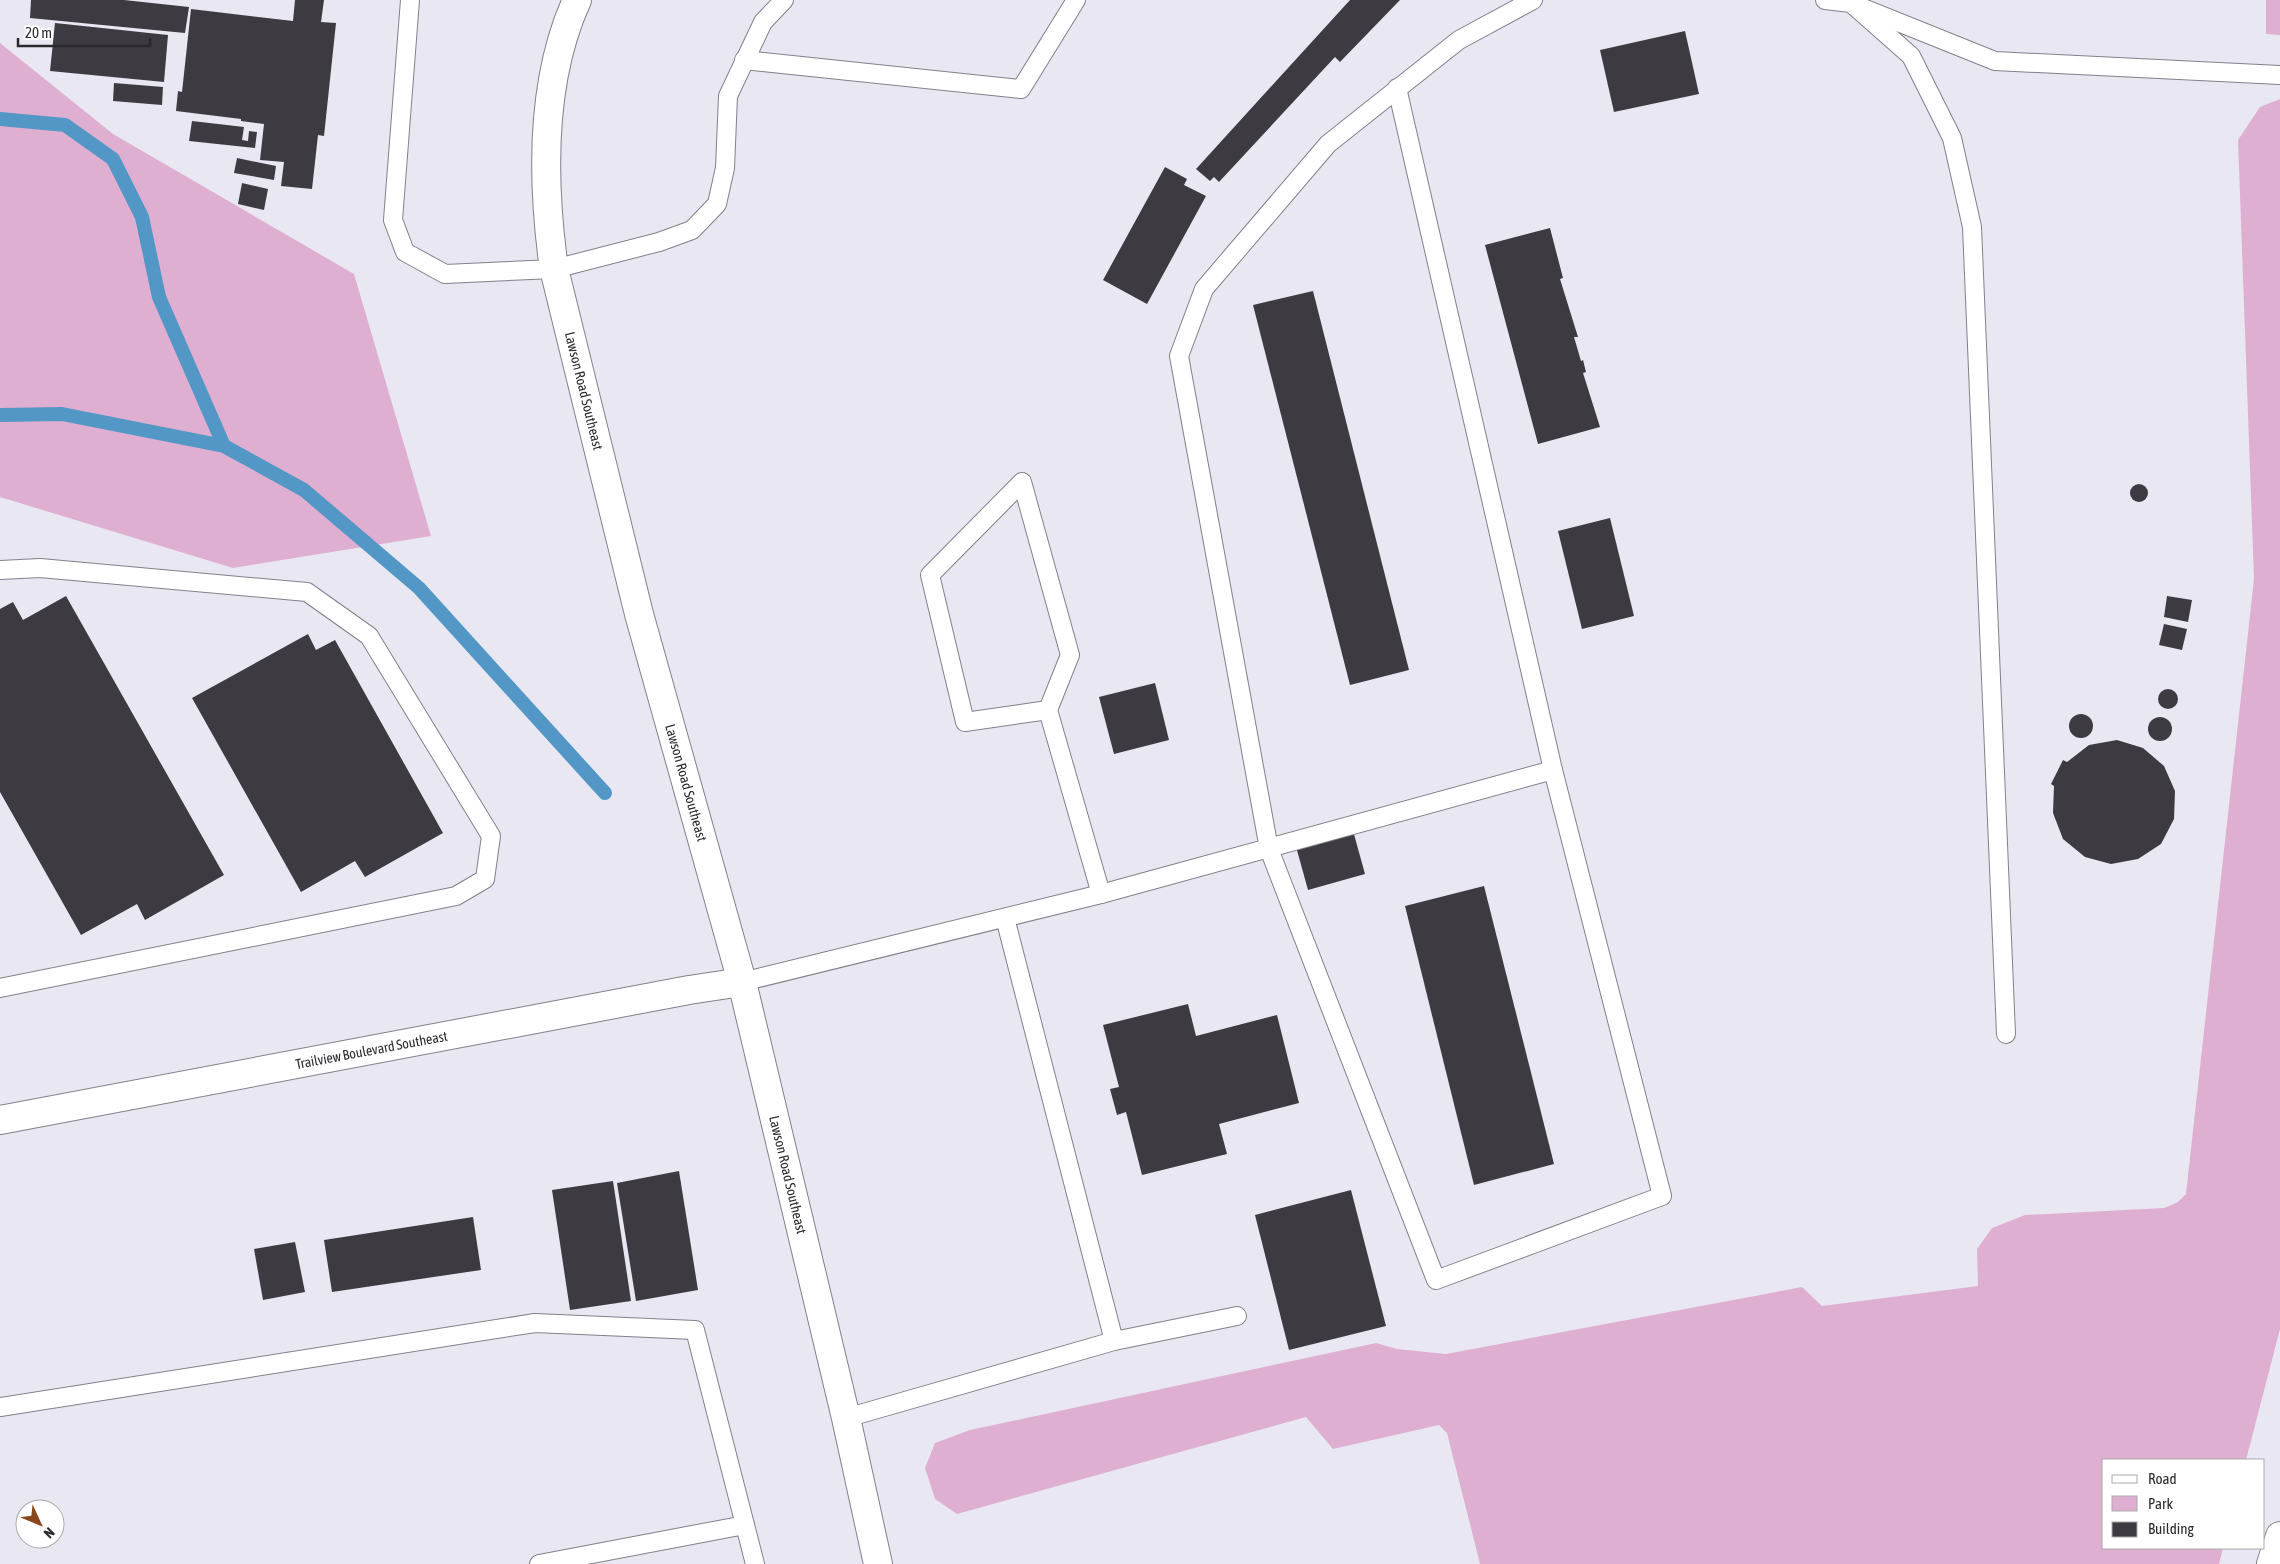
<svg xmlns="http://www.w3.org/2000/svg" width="2280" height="1564" font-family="'Asap Condensed',sans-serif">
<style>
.green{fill:#deafd1}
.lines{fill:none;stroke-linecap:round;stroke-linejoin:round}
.stream{stroke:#5297c5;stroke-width:14}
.building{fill:#3e3a41}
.lane-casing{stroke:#81818a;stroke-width:20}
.street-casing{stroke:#81818a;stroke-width:30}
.highway-casing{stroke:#81818a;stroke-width:30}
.lane{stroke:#fff;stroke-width:18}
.street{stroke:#fff;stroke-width:28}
.highway{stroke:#fff;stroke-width:28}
.labels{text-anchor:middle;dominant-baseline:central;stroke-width:5;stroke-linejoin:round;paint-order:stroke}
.street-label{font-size:14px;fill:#2a292d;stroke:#fff}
</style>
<rect width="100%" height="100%" fill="#e9e8f2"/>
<!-- green -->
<g class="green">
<path d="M2266 0H2280V35L2266 34Z"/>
<path d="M0 43 113 134 354 274 431 536 233 568 0 497Z"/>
<path d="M2280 99V1329L2246 1460H2104V1548H2223L2219 1564H1480L1447 1433 1439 1425 1333 1449 1306 1417 957 1514 935 1499 925 1468 935 1443 970 1430 1376 1343 1397 1349 1446 1354 1802 1287 1822 1306 1978 1286 1977 1249 1992 1228 2025 1215 2164 1208 2178 1202 2186 1194 2254 579 2238 140 2260 107Z"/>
</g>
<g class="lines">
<!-- stream -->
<g class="stream">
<path d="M0 119 65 125 113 159 142 217 159 297 224 446"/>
<path d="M0 415 62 414 224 446 304 490 419 588 605 793"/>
</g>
</g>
<!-- building -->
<g class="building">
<path d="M31 0H124L189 7 185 33 30 18Z"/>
<path d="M295 0H324L321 22 336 23 324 136 318 135 312 189 281 186 284 162 260 160 264 124 241 121V119L176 111 178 91 182 92 191 9 293 21Z"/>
<path d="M1350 0H1400L1340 62 1335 57 1219 182 1214 177 1210 181 1196 169Z"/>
<path d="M55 23 168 35 164 82 50 71Z"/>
<path d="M1685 31 1699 94 1614 112 1600 50Z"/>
<path d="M114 83 163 87 162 105 113 101Z"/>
<path d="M192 121 244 127 242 140 248 141 249 131 257 132 255 148 189 141Z"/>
<path d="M237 158 276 166 274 180 234 173Z"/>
<path d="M1165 167 1187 179 1184 185 1206 196 1147 304 1103 280Z"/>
<path d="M242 183 268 189 264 210 238 204Z"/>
<path d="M1550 228 1563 278 1560 279 1578 337H1574L1581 361 1583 360 1586 372 1583 373 1600 427 1538 444 1485 245Z"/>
<path d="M1313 291 1409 670 1350 685 1253 305Z"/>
<circle cx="2139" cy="493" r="9"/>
<path d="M1610 518 1634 616 1582 629 1558 531Z"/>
<path d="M66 596 224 875 145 920 137 904 81 935 0 792V609L13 602 23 620Z"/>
<path d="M2167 596 2192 600 2188 622 2164 617Z"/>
<path d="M2164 624 2187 629 2182 650 2159 645Z"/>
<path d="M308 634 316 650 335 640 443 833 365 877 355 861 301 892 192 698Z"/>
<path d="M1155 683 1169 740 1114 754 1099 697Z"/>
<circle cx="2168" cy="699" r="10"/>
<circle cx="2081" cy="726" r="12"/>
<circle cx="2160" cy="729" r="12"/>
<path d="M2117 740 2143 748 2164 766 2175 791 2174 819 2161 844 2138 859 2111 864 2085 857 2063 839 2053 813 2054 786 2051 784 2063 760 2067 762 2089 745Z"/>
<path d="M1352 827 1365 874 1308 890 1295 843Z"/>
<path d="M1484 886 1554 1164 1474 1185 1405 906Z"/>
<path d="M1188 1004 1196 1036 1277 1015 1299 1103 1219 1124 1227 1154 1142 1175 1126 1112 1117 1115 1110 1089 1119 1087 1103 1025Z"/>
<path d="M679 1171 698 1290 636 1301 617 1183Z"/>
<path d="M613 1181 631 1301 570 1310 552 1190Z"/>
<path d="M1351 1190 1386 1326 1289 1350 1255 1215Z"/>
<path d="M473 1217 481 1270 332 1292 324 1240Z"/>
<path d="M295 1242 305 1292 263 1300 254 1249Z"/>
</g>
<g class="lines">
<!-- lane casing -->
<g class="lane-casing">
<g id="lane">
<path d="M410 0 393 220 405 252 445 274 554 269 659 242 692 230 717 204 725 168 728 96 763 22 784 0"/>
<path d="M1825 0 1851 3 1911 56 1952 138 1972 227 2006 1034"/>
<path d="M1863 8 1995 61 2280 75"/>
<path d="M744 60 1021 89 1076 0"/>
<path d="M1397 88 1553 770"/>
<path d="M0 570 40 568 307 592 369 636 491 836 485 879 456 896 0 988"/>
<path d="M1048 710 1070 655 1022 482 930 575 965 722 1048 710 1101 894"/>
<path d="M1005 918 1114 1341 1237 1316"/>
<path d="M742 982 1101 894 1553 770 1662 1196 1436 1280 1269 849 1179 356 1204 289 1328 144 1459 40 1533 0"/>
<path d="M0 1407 535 1323 695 1330 755 1564"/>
<path d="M846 1418 1114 1341"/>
<path d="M539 1564 745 1525"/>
</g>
</g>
<!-- street casing -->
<g class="street-casing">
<g id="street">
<path id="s1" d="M577 0C540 81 542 183 554 269L639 614 742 982 846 1418 878 1564"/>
<path id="s2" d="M0 1120 689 990 742 982"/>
</g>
</g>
<!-- highway casing -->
<g class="highway-casing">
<path id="highway" d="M2271 1564 2280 1536"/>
</g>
<!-- lane -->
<use href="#lane" class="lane"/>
<!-- street -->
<use href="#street" class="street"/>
<!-- highway -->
<use href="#highway" class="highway"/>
</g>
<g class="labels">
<!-- street labels -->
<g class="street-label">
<text stroke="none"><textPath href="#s1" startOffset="399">Lawson Road Southeast</textPath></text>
<text stroke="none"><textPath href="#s1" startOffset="804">Lawson Road Southeast</textPath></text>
<text stroke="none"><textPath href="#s2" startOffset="378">Trailview Boulevard Southeast</textPath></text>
<text stroke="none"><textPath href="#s1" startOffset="1209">Lawson Road Southeast</textPath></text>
</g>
</g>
<!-- legend -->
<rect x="2102" y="1459" width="162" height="90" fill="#ffffff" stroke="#aaa9ab"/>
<rect x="2112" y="1475" width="25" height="8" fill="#ffffff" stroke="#aaa9ab"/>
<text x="2148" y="1484" font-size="15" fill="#2a292d">Road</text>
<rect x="2112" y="1496" width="25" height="15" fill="#deafd1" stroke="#aaa9ab"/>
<text x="2148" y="1509" font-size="15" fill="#2a292d">Park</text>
<rect x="2112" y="1522" width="25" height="15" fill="#3e3a41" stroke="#aaa9ab"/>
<text x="2148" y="1534" font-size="15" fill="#2a292d">Building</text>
<!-- north arrow -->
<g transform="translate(40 1524) rotate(134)"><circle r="24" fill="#ffffff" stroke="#aaa9ab"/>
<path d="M0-4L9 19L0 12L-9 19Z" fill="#8b461b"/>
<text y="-8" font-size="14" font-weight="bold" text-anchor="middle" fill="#2a292d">N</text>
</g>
<!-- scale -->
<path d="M18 38v8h132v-8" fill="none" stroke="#2a292d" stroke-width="2.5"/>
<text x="25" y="38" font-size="15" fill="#2a292d" stroke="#ffffff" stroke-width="4" paint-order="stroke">20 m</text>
</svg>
